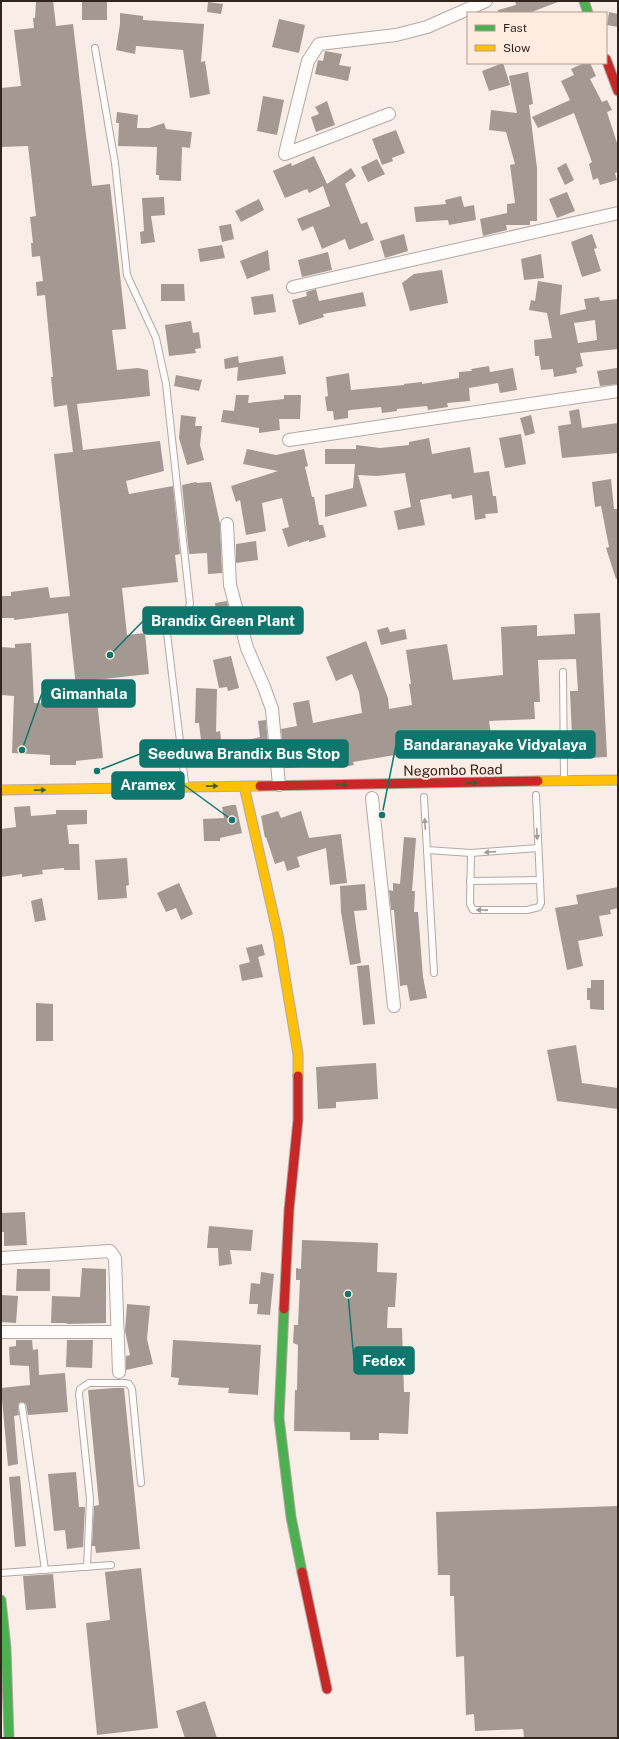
<svg xmlns="http://www.w3.org/2000/svg" width="619" height="1739" viewBox="0 0 619 1739" font-family="'Public Sans',sans-serif">
	<style>
		.building { fill: #a49893; fill-rule: evenodd }
		.lines { fill: none; stroke-linecap: round; stroke-linejoin: round }
		.lane-casing { stroke: #b3a8a3; stroke-width: 8 }
		.street-casing { stroke: #b3a8a3; stroke-width: 14 }
		.fast-casing { stroke: #b3a8a3; stroke-width: 11 }
		.slow-casing { stroke: #b3a8a3; stroke-width: 11 }
		.jam-casing { stroke: #b3a8a3; stroke-width: 11 }
		.lane { stroke: #fefcfb; stroke-width: 6 }
		.street { stroke: #fefcfb; stroke-width: 12 }
		.fast { stroke: #4caf50; stroke-width: 9 }
		.slow { stroke: #ffc107; stroke-width: 9 }
		.jam { stroke: #c62828; stroke-width: 9 }
		.oneway { fill: #3c5c32 }
		.oneway2 { fill: #a29b98 }
		.labels { text-anchor: middle; stroke-width: 4; stroke-linejoin: round; paint-order: stroke }
		.street-label { font-size: 14px; fill: #31251e; stroke: #ffebe0 }
		.leader { fill: none; stroke: #0f766e; stroke-width: 1.5 }
		.callout-dot { fill: #0f766e; stroke: #ffebe0; stroke-width: 1.5 }
		.callout { fill: #0f766e; stroke: #0f766e; stroke-width: 1.5 }
		.callout-label { font-size: 15px; text-anchor: middle; font-weight: bold; fill: #fff }
	</style>
	<rect width="100%" height="100%" fill="#f8ede7"/>
	<g class="building">
		<path d="M36 1H53L56 26 73 24 92 186 110 184 126 329 112 330 117 370 138 368 148 370 150 396 77 404 83 450 160 441 164 471 126 481 129 494 173 486 180 554 175 555 178 582 122 588 127 635 145 633 149 674 95 680 103 758 76 761V765H50V755L12 753 14 696 1 695V647L15 648V644L31 643 34 703 78 705 68 613 14 620V618H1V596H11V592L48 587 50 598 70 596 54 454 73 452 67 405 54 407 51 377H53L45 295 37 296 36 282 43 281 40 256 32 257 31 243H33L30 217 36 216 28 146 1 147V88L21 86 14 30 34 28 33 18H35Z"/>
		<path d="M107 1V20H82V2Z"/>
		<path d="M515 1H558V2L529 13H498V10L516 5Z"/>
		<path d="M208 2 223 4 221 14 207 12Z"/>
		<path d="M609 12 618 14V27L607 25Z"/>
		<path d="M120 13 143 16V20L204 24 201 62 205 61 210 94 190 98 183 50 136 46 135 54 116 50 120 24Z"/>
		<path d="M279 19 305 25 299 53 272 47Z"/>
		<path d="M325 51 342 54 339 65 351 67 348 81 315 74 318 60 323 61Z"/>
		<path d="M503 63 510 85 489 91 482 71Z"/>
		<path d="M584 63H590L596 76 590 79 602 102 607 100 612 110 607 112 618 146V172L615 173 617 180 600 185 598 178 593 180 589 164 592 162 574 113 538 128 532 117 570 100 561 81 574 75 571 69Z"/>
		<path d="M528 72 533 104 529 105 537 168V221H530V225H506L507 230 483 236 480 219 507 213V204L515 203 510 165 515 164 506 132 489 130 491 110 517 113 509 76Z"/>
		<path d="M263 96 284 100 277 135 257 131Z"/>
		<path d="M327 101 335 125 316 132 311 117 319 114 315 107Z"/>
		<path d="M117 112 138 115 137 128H149L164 123 166 129 192 132 190 148 182 147 181 181 159 180V175H156L157 147 118 146 119 123H116Z"/>
		<path d="M396 130 405 153 392 158 393 161 382 165 372 139Z"/>
		<path d="M314 156 327 184 351 168 356 176 345 184 361 224 367 222 374 240 349 250 345 239 322 249 313 226 302 231 297 219 330 206 323 186 309 193 307 189 285 198 273 171 291 163 292 166Z"/>
		<path d="M377 159 385 174 368 182 361 167Z"/>
		<path d="M566 163 574 180 565 185 557 168Z"/>
		<path d="M567 192 575 211 557 218 549 199Z"/>
		<path d="M461 196 464 207 474 205 476 220 449 225 448 220 416 222 414 207 446 204 445 200Z"/>
		<path d="M164 197 165 215 151 216 155 242 141 244 140 232 144 231 142 198Z"/>
		<path d="M259 199 264 210 241 222 235 211Z"/>
		<path d="M231 224 234 239 222 242 219 226Z"/>
		<path d="M404 234 408 251 385 258 380 241Z"/>
		<path d="M592 234 597 248 594 249 601 271 582 277 571 242Z"/>
		<path d="M222 245 225 258 200 262 198 249Z"/>
		<path d="M268 250 270 270 247 279 240 261Z"/>
		<path d="M328 252 332 270 302 277 298 260Z"/>
		<path d="M541 254 544 278 524 280 521 259Z"/>
		<path d="M442 270 448 303 410 311 402 283 414 274Z"/>
		<path d="M538 281 562 285 560 315 586 309 584 299 599 297 600 301 618 299V349L580 353 583 366 576 368 577 373 554 377 553 369 541 370 539 356H535L534 340 552 338 547 313 529 310 531 300 535 301ZM595 320 597 340 578 343 574 323Z"/>
		<path d="M161 284H184L185 301H161Z"/>
		<path d="M316 289 319 301 363 292 366 306 323 314 324 317 299 325 292 300 307 296 306 292Z"/>
		<path d="M273 294 276 312 254 315 251 297Z"/>
		<path d="M191 321 193 333 199 332 201 348 195 349 196 353 169 356 165 325Z"/>
		<path d="M238 356 239 363 283 356 286 374 237 381 238 367 225 369 224 359Z"/>
		<path d="M489 366 490 372 513 368 517 390 500 393 498 383 469 388 470 401 447 403 448 407 428 410 427 406 397 409V411L382 413 381 407 350 410 348 411V418L334 420 333 411H327L325 397 328 396 326 377 349 373 351 390 404 385V384L422 382V384L459 378V372L472 371 471 369Z"/>
		<path d="M617 368 618 384 600 386 597 371Z"/>
		<path d="M176 375 202 380 199 391 174 386Z"/>
		<path d="M236 395H249L248 403 284 399V395H301L300 419H279L280 430 259 433V428L221 422 223 410 234 411Z"/>
		<path d="M579 409 582 428 618 423V453L562 458 558 426 571 424 569 411Z"/>
		<path d="M181 415 196 417 195 426H202L200 445 204 460 187 465 179 438Z"/>
		<path d="M531 415 535 433 525 436 520 418Z"/>
		<path d="M521 434 526 464 505 468 499 438Z"/>
		<path d="M429 438 432 454 470 447 474 473 489 471 493 496H496L498 513 485 514 486 518 475 520 472 495 452 499 451 494 420 500 425 525 398 530 394 511 411 507 405 473 377 476 358 475 367 506 325 517V495L353 488 355 464H325V449H356V445L380 448 409 445V442Z"/>
		<path d="M247 449 276 455 304 449 308 466 305 467 312 497H314L319 525H323L326 537 309 542V540L288 547 282 529 289 527 282 498 262 503 266 531 246 535 240 500 236 502 231 486 278 471 243 464Z"/>
		<path d="M611 479 614 509H618V578L616 579 606 548 609 547 601 506 595 507 592 482Z"/>
		<path d="M196 482 197 483 211 482 220 524 222 573 208 574 207 553 189 554 182 485Z"/>
		<path d="M256 541 258 560 236 563V544Z"/>
		<path d="M227 601 234 629 218 630 215 603Z"/>
		<path d="M600 613 607 757 573 759 570 691H578L576 659 538 660 540 702H534L535 719 489 721 494 754 468 758 465 740 406 748 407 753 353 762 354 765 339 768 337 758 327 759 301 766V767L285 768 281 729 297 726 293 703 309 700 313 723 362 713 359 692 352 674 336 681 326 657 366 641 388 698 389 709 412 705 409 684H411L406 650 447 644 453 680 503 675 501 627 537 625V636L575 634 574 614Z"/>
		<path d="M388 627 390 632 405 629 407 639 381 645 377 630Z"/>
		<path d="M231 656 239 688 228 691 227 687 219 688 213 660Z"/>
		<path d="M196 688 217 689 216 732 220 731 222 748 202 749 199 723H195Z"/>
		<path d="M266 720 269 761 245 767 239 742 260 737 258 721Z"/>
		<path d="M232 805H236L242 833 220 838V841H204L203 819 224 818 222 807Z"/>
		<path d="M30 806 31 816 56 814V810H87V824L67 825 69 844H79L80 870H64V868L42 870 43 874 22 877V874L1 877V829L16 827 14 807Z"/>
		<path d="M278 811 281 818 301 811 309 838 341 834 347 883 330 885 326 848 297 857 300 867 287 871 284 861 275 864 266 837 265 838 261 816Z"/>
		<path d="M404 837 416 838 412 891H415L414 912H418L423 977 427 998 410 1001 407 985 400 986 394 910H391L389 890 393 891V883L400 884Z"/>
		<path d="M127 858 129 885 126 886 127 898 98 900 95 860Z"/>
		<path d="M179 883 193 914 181 920 176 908 166 912 157 893Z"/>
		<path d="M365 884 367 910 354 911 361 963 350 965 341 912 340 886Z"/>
		<path d="M618 887V908L610 910 611 914 599 916 603 936 578 941 583 966 567 970 555 908 578 904 576 895Z"/>
		<path d="M42 898 46 920 35 922 31 901Z"/>
		<path d="M262 944 265 955 258 957 263 977 242 981 239 965 250 962 246 948Z"/>
		<path d="M369 965 375 1024 363 1025 357 966Z"/>
		<path d="M591 980H604V1010L590 1009V1000H587V988H591Z"/>
		<path d="M36 1003 53 1004V1041H36Z"/>
		<path d="M576 1045 582 1083 618 1088V1109L557 1101 547 1050Z"/>
		<path d="M376 1063 378 1099 336 1102V1108L318 1109 316 1067Z"/>
		<path d="M25 1212 27 1245 4 1246V1232H1V1213Z"/>
		<path d="M209 1226 253 1230 251 1251 230 1250 232 1264 219 1266 218 1248H207Z"/>
		<path d="M302 1240 378 1243 377 1272 397 1273 395 1307H388L387 1328H402L404 1392H410L408 1434 379 1433V1440H350V1432L294 1431 295 1390H297L298 1345 293 1343 294 1325H298L300 1280H296V1268L301 1269Z"/>
		<path d="M82 1268 106 1269V1323L67 1324V1323H51L52 1296 80 1297Z"/>
		<path d="M17 1269H50V1291H16Z"/>
		<path d="M261 1272 274 1274 270 1315 257 1314 258 1304H249L251 1283 260 1284Z"/>
		<path d="M1 1295 18 1296 16 1323 1 1322Z"/>
		<path d="M127 1304 150 1306 147 1339 153 1364 126 1370V1356L130 1355 125 1331Z"/>
		<path d="M16 1340H32L33 1350 38 1349 39 1375 65 1373 68 1412 28 1415 26 1404 23 1402 19 1403 18 1406 19 1415 14 1416 18 1464 8 1466 1 1388 30 1385 29 1366 10 1365 9 1347 16 1346Z"/>
		<path d="M67 1340H93L92 1368 66 1367Z"/>
		<path d="M173 1340 261 1345 258 1395 228 1393 229 1388 178 1385 179 1378 171 1377Z"/>
		<path d="M114 1388H124L140 1549 96 1553 95 1546H92L94 1506 99 1505 88 1390Z"/>
		<path d="M76 1472 79 1507H85L83 1547 67 1549 65 1530 54 1531 48 1474Z"/>
		<path d="M20 1476 26 1546 15 1547 9 1477Z"/>
		<path d="M618 1506V1738H524L523 1729 475 1731 474 1714 466 1715 464 1656 456 1657 454 1596H450V1575H438L436 1512Z"/>
		<path d="M141 1568 158 1728 97 1735 86 1623 110 1620 105 1572Z"/>
		<path d="M53 1574 56 1608 26 1610 23 1576Z"/>
		<path d="M205 1701 217 1738H185L176 1711Z"/>
	</g>
	<g class="lines">
		<defs>
			<g id="lane">
				<path d="M95 48 115 163 127 275 156 338 166 384 190 604 186 614 169 624 167 633 185 783"/>
				<path d="M563 672 564 776"/>
				<path d="M424 797 434 973"/>
				<path d="M427 850 471 853 538 848"/>
				<path d="M471 853 470 904 473 910H527L539 907 541 903 536 795"/>
				<path d="M470 881 540 880"/>
				<path d="M22 1406 45 1570"/>
				<path d="M87 1567 90 1499 79 1394 80 1389 89 1383H125L129 1384 132 1389 141 1483"/>
				<path d="M1 1573 111 1565"/>
			</g>
			<g id="street">
				<path d="M389 114 285 154 308 61 319 44 396 35 427 27 486 1"/>
				<path d="M293 287 618 213"/>
				<path d="M289 440 618 391"/>
				<path d="M227 524 230 585 247 648 264 687 272 709 279 785"/>
				<path d="M372 798 394 1006"/>
				<path d="M1 1258 110 1251 115 1258 119 1372"/>
				<path d="M1 1332H118"/>
			</g>
			<g id="fast">
				<path d="M584 1 588 13"/>
				<path d="M284 1309 279 1418 291 1517 302 1572"/>
				<path d="M1 1600 6 1648 9 1738"/>
			</g>
			<g id="slow">
				<path d="M538 781 618 780"/>
				<path d="M244 786 278 935 298 1054V1076"/>
				<path d="M1 790 260 786"/>
			</g>
			<g id="jam">
				<path d="M606 59 618 91"/>
				<path d="M260 786 538 781"/>
				<path d="M284 1309 289 1210 298 1120V1076"/>
				<path d="M302 1572 327 1689"/>
			</g>
		</defs>
		<use href="#lane" class="lane-casing"/>
		<use href="#street" class="street-casing"/>
		<use href="#fast" class="fast-casing"/>
		<use href="#slow" class="slow-casing"/>
		<use href="#jam" class="jam-casing"/>
		<use href="#lane" class="lane"/>
		<use href="#street" class="street"/>
		<use href="#fast" class="fast"/>
		<use href="#slow" class="slow"/>
		<use href="#jam" class="jam"/>
	</g>
	<defs><path id="oneway-solid" d="M-6-.8H1V-3.2L6.5 0L1 3.2V.8H-6Z"/></defs>
	<g class="oneway">
		<use href="#oneway-solid" transform="translate(472 783) rotate(-1)"/>
		<use href="#oneway-solid" transform="translate(342 785)"/>
		<use href="#oneway-solid" transform="translate(212 786) rotate(-1)"/>
		<use href="#oneway-solid" transform="translate(40 790) rotate(-1)"/>
	</g>
	<g class="oneway2">
		<use href="#oneway-solid" transform="translate(425 824) rotate(-94)"/>
		<use href="#oneway-solid" transform="translate(537 834) rotate(87)"/>
		<use href="#oneway-solid" transform="translate(490 852) rotate(176)"/>
		<use href="#oneway-solid" transform="translate(482 910) rotate(-179)"/>
	</g>
	<g class="labels">
		<g class="street-label">
			<text transform="translate(453 770) rotate(-1)" y="5">Negombo Road</text>
		</g>
	</g>
	<path class="leader" d="M110 655L143 621M22 750L42 693M382 815L396 745M97 771L140 754M232 820L184 785M348 1294L354 1360"/>
	<g class="callout-dot">
		<circle cx="110" cy="655" r="4"/>
		<circle cx="22" cy="750" r="4"/>
		<circle cx="382" cy="815" r="4"/>
		<circle cx="97" cy="771" r="4"/>
		<circle cx="232" cy="820" r="4"/>
		<circle cx="348" cy="1294" r="4"/>
	</g>
	<g class="callout">
		<rect x="143" y="607" width="160" height="27" rx="4"/>
		<rect x="42" y="680" width="93" height="27" rx="4"/>
		<rect x="396" y="731" width="199" height="27" rx="4"/>
		<rect x="140" y="740" width="208" height="27" rx="4"/>
		<rect x="112" y="772" width="72" height="27" rx="4"/>
		<rect x="354" y="1347" width="60" height="27" rx="4"/>
	</g>
	<g class="callout-label">
		<text x="223" y="626">Brandix Green Plant</text>
		<text x="89" y="699">Gimanhala</text>
		<text x="495" y="750">Bandaranayake Vidyalaya</text>
		<text x="244" y="759">Seeduwa Brandix Bus Stop</text>
		<text x="148" y="790">Aramex</text>
		<text x="384" y="1366">Fedex</text>
	</g>
	<rect width="619" height="1739" fill="none" stroke="#31251e" stroke-width="4"/>
	<rect x="467" y="12" width="140" height="52" fill="#ffebe0" stroke="#ad9c92"/>
	<rect x="475" y="25" width="20" height="6" fill="#4caf50" stroke="#ad9c92"/>
	<text x="503" y="32" font-size="12" fill="#31251e">Fast</text>
	<rect x="475" y="45" width="20" height="6" fill="#ffc107" stroke="#ad9c92"/>
	<text x="503" y="52" font-size="12" fill="#31251e">Slow</text>
</svg>
